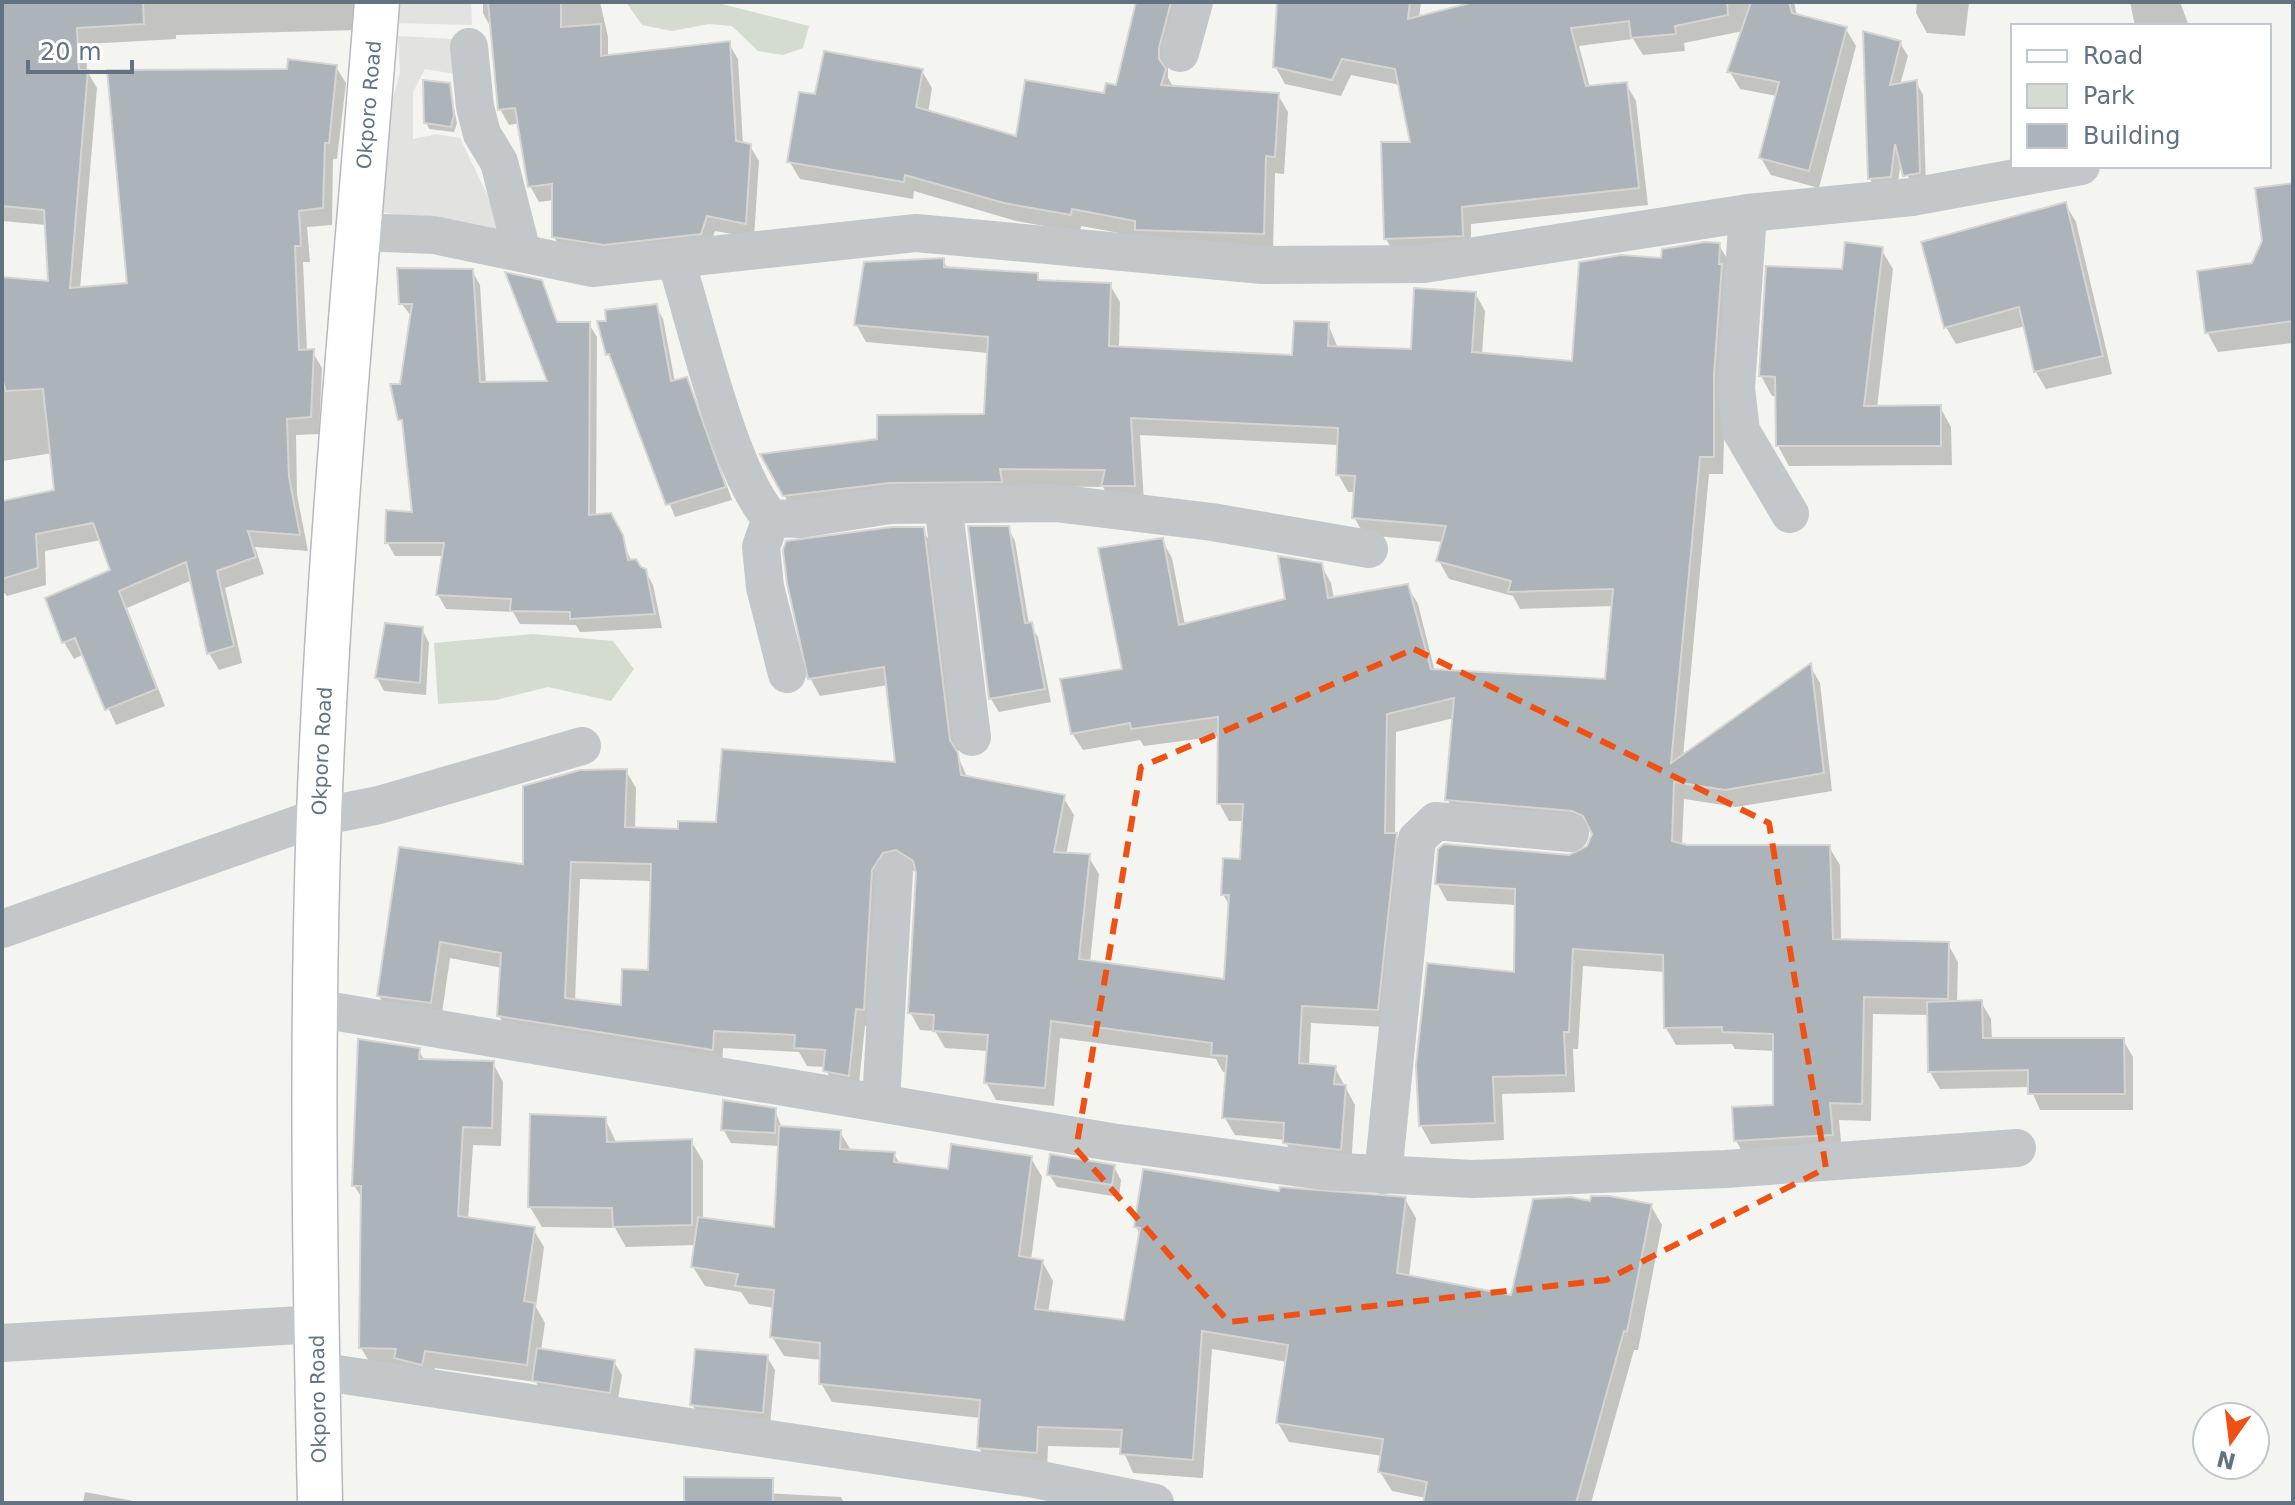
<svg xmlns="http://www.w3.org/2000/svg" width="2295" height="1505" viewBox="0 0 2295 1505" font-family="'DejaVu Sans',sans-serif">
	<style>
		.built { fill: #e2e3e1 }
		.green { fill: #d4dcd0 }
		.shadow { fill: #0003; fill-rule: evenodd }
		.building { fill: #acb4b9; stroke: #d5d5d3; stroke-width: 2; fill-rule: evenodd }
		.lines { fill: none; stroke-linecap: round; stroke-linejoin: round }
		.secondary-casing { stroke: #b5babf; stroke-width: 47 }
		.minor { stroke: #c3c7ca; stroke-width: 38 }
		.secondary { stroke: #fff; stroke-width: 44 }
		.marked { fill: none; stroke: #ef5115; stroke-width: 6; stroke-dasharray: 16 10; stroke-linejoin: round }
		.labels { text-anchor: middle; stroke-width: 8; stroke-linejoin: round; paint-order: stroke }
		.street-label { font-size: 20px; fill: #617383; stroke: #fff }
	</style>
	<rect width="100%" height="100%" fill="#f4f4f0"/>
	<g class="built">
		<path d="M395 2H471L472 25 391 23Z"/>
		<path d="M398 36 452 39 455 74 425 69 413 92V139L437 134 460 138 506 234 381 212 391 105 400 73Z"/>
	</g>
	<g class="green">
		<path d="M626 2H714L809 26 803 48 783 55 758 51 732 26 709 24 672 31 642 25Z"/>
		<path d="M533 634 613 641 634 669 611 701 548 687 496 700 438 704 434 643Z"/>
	</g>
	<g class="shadow">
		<path d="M2 2H355L359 30 176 35V39L86 44 87 71 97 88 80 289 129 285 288 71 336 67 346 83 337 159H333L332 225 307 227 310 262H303L307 351H312L322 368 319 434 296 435 297 495 308 551 255 547 264 574 225 588 242 663 219 670 209 653 192 580 127 608 165 706 116 725 84 654 74 659 64 642 48 599 113 571 101 540 45 551 46 585 7 596 2 590V503L57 491 53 453 2 461V297L50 284 47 225 2 221Z"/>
		<path d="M483 2H600L608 37V57L729 44 738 59 743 144 750 146 759 161 754 238 715 231 709 249 563 252 554 237V200L539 202 530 186 520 123 509 125 500 109 492 30 483 13Z"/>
		<path d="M1138 2H1178L1168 66V78L1174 88 1278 95 1288 112 1284 174 1275 173 1273 251 1141 237 1081 226 1080 232 1016 221 914 191 913 199 800 179 789 161 817 97 922 71 932 88 928 113 1018 139 1118 87Z"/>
		<path d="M1279 2H1421L1419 18 1483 2H1794L1797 16 1846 29 1856 46 1819 188 1771 175 1761 158 1777 96 1740 89 1730 72 1743 31 1684 43 1685 51 1643 55 1633 39 1579 46 1590 88 1626 84 1636 101 1648 205 1471 224V253L1396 256 1386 239 1412 144 1400 85 1351 75 1341 96 1285 84 1275 66Z"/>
		<path d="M1917 2H1969L1965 36 1927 33 1916 13Z"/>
		<path d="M2130 2H2180L2189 26H2135Z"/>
		<path d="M1865 34 1900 43 1908 56 1900 85 1916 82 1923 95 1926 186 1913 188 1901 160 1897 190 1878 192 1870 179Z"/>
		<path d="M449 85 457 123 454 132 429 129 426 122Z"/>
		<path d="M2293 185V343L2218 352 2207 332 2253 265Z"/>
		<path d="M2066 205 2076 222 2112 374 2046 389 2036 372 2025 326 1956 344 1946 327Z"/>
		<path d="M1719 245 1729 262 1723 474H1709L1683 757 1810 666 1820 683 1832 791 1736 807 1684 799 1682 845 1829 847 1840 865 1841 941 1948 944 1958 962 1957 1003 1981 1002 1991 1019 1992 1040H2123L2133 1057V1110H2040L2030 1087 1940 1089 1930 1072 1929 1015 1873 1014 1871 1121 1839 1120 1842 1153 1746 1158 1736 1141 1775 1106V1051L1735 1049 1732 1044 1676 1045 1666 1028 1665 972 1583 966 1578 1049H1573L1575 1092 1502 1094 1504 1140 1431 1144 1421 1126 1516 974 1517 905 1447 901 1437 883 1569 857 1589 848 1593 832 1457 817 1447 799 1454 718 1396 732 1395 834 1406 853 1387 1027 1311 1023 1309 1065 1335 1068 1355 1105 1351 1167 1295 1161 1285 1140 1235 1135 1225 1118 1228 1073 1223 1072 1216 1059 1060 1038 1054 1106 996 1100 986 1082 988 1051 945 1048 935 1031 920 1030 910 1012 918 874 908 867 873 1027 865 1026 858 1093 835 1089 825 1067 807 1066 799 1052 723 1048 722 1067 510 1034 499 1016 502 968 450 958 441 1020 389 1014 379 996 626 771 636 788 635 829 680 831 718 824 897 764 888 685 820 696 810 678 922 529 933 546 959 759 968 779 1063 797 1074 815 1066 855 1088 856 1099 874 1090 963 1226 982 1230 907 1223 894 1242 861 1244 821H1229L1219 803 1220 736 1144 746 1140 740 1083 750 1072 733 1124 671 1162 540 1172 558 1185 625 1287 601 1321 565 1331 583 1334 599 1407 586 1418 604 1435 672 1606 681 1614 606 1520 609 1513 596 1449 579 1439 561 1444 542 1364 535 1354 517 1356 492H1348L1338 474 1339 445 1140 435 1144 503 1113 504 1103 487 1009 486 795 513 784 495 879 440 985 416 989 353 866 342 856 324 865 263 943 260 948 269 1037 275 1041 282 1110 285 1120 302 1119 348 1294 357 1328 324 1338 348 1412 352 1475 293 1485 311 1482 355 1574 363 1663 261ZM580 879 652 881 649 972 623 1007 575 1002Z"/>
		<path d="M1881 249 1893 269 1877 408 1940 407 1951 427 1952 465 1789 466 1778 446 1777 396H1772L1761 376Z"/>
		<path d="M472 271 480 285 486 384 550 383 540 282 559 324H589L597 337 596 516 610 515 632 562 645 570 653 585 662 628 580 632 576 625 520 624 513 612 446 609 438 595 444 556H395L387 542 415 514 405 429 400 419 412 317 401 303Z"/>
		<path d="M656 307 663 319 675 382 686 379 693 392 732 500 675 517 608 354V323Z"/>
		<path d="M970 528H1008L1015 541 1029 624 1038 637 1051 702 999 712 991 699Z"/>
		<path d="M422 629 429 643 426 695 384 691 377 678Z"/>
		<path d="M418 1050 425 1061 493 1063 503 1082 501 1146 473 1145 468 1220 533 1229 544 1247 536 1307 545 1323 541 1351 614 1362 622 1375 617 1405 542 1394 536 1382 435 1368 432 1382 372 1366 361 1348 363 1200 354 1185Z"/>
		<path d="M775 1110 782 1128 840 1132 852 1152 894 1154 900 1164 950 1171 1031 1158 1042 1177 1031 1260 1042 1261 1053 1281 1048 1313 1125 1323 1141 1236 1136 1227 1281 1193 1405 1199 1416 1218 1409 1277 1513 1297 1592 1203 1651 1206 1662 1225 1638 1350H1634L1591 1503H1425L1426 1498 1392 1491 1380 1472 1383 1456 1289 1442 1278 1423 1288 1362 1212 1349 1203 1478 1133 1473 1122 1448 1048 1446 1047 1472 991 1467 979 1448 981 1418 832 1402 821 1383 822 1360 784 1356 772 1337 775 1308 749 1304 741 1292 705 1286 693 1267 696 1245 626 1247 615 1228 542 1227 530 1207 605 1119 617 1144 691 1141 703 1161V1219L776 1229 780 1146 731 1143 723 1129Z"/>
		<path d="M1114 1167 1121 1180 1119 1197 1057 1187 1049 1174Z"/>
		<path d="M767 1357 775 1370 770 1426 700 1418 692 1404Z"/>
		<path d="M85 1492 144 1503H83Z"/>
		<path d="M761 1493 841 1497 844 1503H686Z"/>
	</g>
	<g class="building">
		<path d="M2 2H143L144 24 77 28 79 70H88L70 288 127 283 107 70 287 69 288 59 337 65 329 143H325L323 208 299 211 301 246H295L299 350 314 349 311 417 287 419 289 477 300 535 248 531 256 557 217 571 234 646 207 654 186 562 119 591 157 689 105 710 75 638 62 643 45 598 110 570 93 523 36 534 38 568 2 579V501L54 490 43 389 6 391 2 379V277L48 281 44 210 2 206Z"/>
		<path d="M488 2H561V27L601 24V56L730 41 736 141 751 144 746 224 707 216 701 234 604 245 552 237V184L528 187 515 108 498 110Z"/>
		<path d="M1136 2H1171L1159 48V59L1166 69 1161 85 1279 93 1275 157 1266 156 1264 234 1135 230V221L1072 209 1071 215 1004 203 905 175 904 182 787 162 799 92 815 94 824 51 923 69 916 107 1016 136 1025 80 1104 93 1106 83 1116 85Z"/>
		<path d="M1277 2H1410L1408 19 1474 2H1727L1728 15 1675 26 1676 34 1631 38 1629 21 1571 28 1586 86 1627 82 1639 188 1462 207 1463 236 1384 239 1381 142H1410L1395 69 1342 59 1332 80 1273 67Z"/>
		<path d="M1751 2H1789L1792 13 1847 27 1809 171 1759 158 1779 82 1727 72Z"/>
		<path d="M1863 31 1901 41 1890 85 1917 80 1920 173 1903 176 1895 144 1891 177 1868 179Z"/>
		<path d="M423 80 450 83 454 115 451 127 424 123Z"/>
		<path d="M2293 183V321L2205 333 2197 271 2252 263 2262 241 2255 188Z"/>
		<path d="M2066 202 2103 356 2034 372 2019 307 1944 328 1921 242Z"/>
		<path d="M1705 242 1720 243 1719 264H1722L1714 374V457H1700L1671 763 1811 663 1824 773 1725 790 1674 782 1672 841 1687 845H1830L1833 939 1949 942 1948 999 1864 997 1862 1104 1830 1103 1833 1135 1734 1141 1732 1107 1773 1105V1034L1722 1032V1027L1664 1028 1663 955 1573 949 1569 1032H1564L1566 1075 1493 1077 1495 1123 1419 1126 1416 1065 1427 963 1514 972 1515 889 1435 884 1438 849 1444 844 1569 855 1587 846 1592 834 1583 816 1572 811 1445 800 1454 698 1387 714 1385 833H1397L1378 1010 1302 1006 1299 1063 1336 1066 1334 1084 1346 1085 1341 1150 1283 1143 1284 1123 1222 1118 1227 1056 1211 1055 1212 1043 1051 1021 1045 1088 984 1083 988 1035 933 1031 934 1015 908 1013 916 873 913 861 896 850 883 853 872 870 864 1010 856 1009 849 1076 823 1071 825 1050 794 1048 795 1035 714 1031 713 1050 497 1016 501 953 440 942 431 1003 377 996 399 847 523 864V786L580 770 627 769 625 827 678 829V821L716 822 722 749 895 762 884 667 808 679 787 583 783 550 786 541 892 527H924L950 740 958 753 961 775 1065 795 1054 852 1090 854 1079 959 1224 979 1229 895H1221L1223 858 1240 859 1243 804H1217L1218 717 1131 729 1130 723 1071 734 1060 679 1122 669 1098 548 1163 538 1179 625 1285 599 1278 556 1322 563 1328 598 1408 584 1431 669 1605 679 1613 589 1508 592 1511 581 1436 561 1446 526 1352 518 1355 476 1336 475 1338 428 1131 418 1135 486H1101L1105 470 1000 469 1002 482 890 483 783 496 760 454 877 439V415L984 414 988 337 854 325 864 262 944 258V267L1038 273V280L1111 283 1109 346 1271 354 1292 355 1294 321 1329 322 1328 346 1411 349 1414 288 1476 292 1472 352 1572 361 1579 262 1621 255 1661 258 1662 249ZM571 862 651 864 648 970 622 969 621 1005 565 998Z"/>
		<path d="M1845 242 1883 247 1864 406 1941 405V446H1776L1775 377 1759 376 1766 266 1842 269Z"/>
		<path d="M397 268 473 269 480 382 547 381 505 272 542 280 557 322H590L589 515 611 513 623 535 628 560 636 559 641 567 646 569 655 614 570 619V612L510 611 511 599 436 595 444 543H385L386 510 412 512 402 420H398L390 384H400L412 304H399Z"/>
		<path d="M657 304 671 381 687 377 726 487 666 505 609 354 606 355 597 321H606L605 310Z"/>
		<path d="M968 526H1009L1025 623 1032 622 1045 689 989 699Z"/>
		<path d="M385 623 423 627 420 683 375 678Z"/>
		<path d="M1982 1000 1983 1038H2124L2125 1094H2028V1070L1928 1072 1927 1002Z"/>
		<path d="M358 1039 420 1048 419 1059 494 1061 492 1128 463 1127 458 1216 535 1227 524 1301 535 1303 527 1365 425 1351 422 1365 394 1358 396 1349 359 1348 361 1186H352Z"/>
		<path d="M723 1100 776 1108 775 1133 721 1130Z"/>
		<path d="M530 1114 606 1117 607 1142 692 1139V1225L613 1227 612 1208 528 1207Z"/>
		<path d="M779 1126 841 1130 840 1149 895 1152 894 1162 948 1169 951 1144 1032 1156 1019 1256 1043 1260 1035 1309 1124 1320 1140 1228 1134 1227 1143 1169 1279 1191 1280 1187 1406 1197 1397 1273 1511 1295 1533 1199 1571 1197 1590 1201 1591 1196H1609L1652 1204 1627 1332 1624 1331 1576 1503H1423L1427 1482 1378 1472 1383 1439 1276 1423 1288 1345 1202 1331 1193 1460 1120 1454 1122 1430 1038 1427 1037 1453 977 1448 980 1400 819 1384 820 1343 770 1337 774 1290 735 1286 738 1274 691 1267 698 1217 774 1227Z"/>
		<path d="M1050 1154 1115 1165 1112 1185 1047 1175Z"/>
		<path d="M537 1348 615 1360 610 1393 532 1381Z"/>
		<path d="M695 1349 768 1355 763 1413 690 1405Z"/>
		<path d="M684 1477 773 1478V1503H684Z"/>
	</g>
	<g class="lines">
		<defs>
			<g id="secondary">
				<path id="s1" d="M320 1503C315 1274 311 1045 319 816 329 544 356 273 377 2"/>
			</g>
		</defs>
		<use href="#secondary" class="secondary-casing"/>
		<g class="minor">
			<path d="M469 47 475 107 482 134 499 162 522 252"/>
			<path d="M1180 53 1194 2"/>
			<path d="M1748 213 1736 388 1741 431 1790 514"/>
			<path d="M359 232 434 235 592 268 916 233 1262 265 1424 264 1748 213 1912 197 2081 166"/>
			<path d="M676 261C696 323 730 475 771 518L800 519 890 505 1055 503 1212 522 1369 549"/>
			<path d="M943 504 972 737"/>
			<path d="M771 518 761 547 765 587 787 674"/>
			<path d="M2 929 319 817 379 805 582 746"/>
			<path d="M314 1008 1111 1142 1323 1171 1473 1179 1726 1169 2017 1148"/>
			<path d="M881 1102 894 872"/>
			<path d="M1383 1175 1417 839 1436 821 1570 833"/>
			<path d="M2 1343 316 1324"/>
			<path d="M317 1371 1035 1479 1155 1503"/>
		</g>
		<use href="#secondary" class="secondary"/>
	</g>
	<path class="marked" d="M1414 649 1769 823 1826 1168 1606 1280 1229 1322 1076 1149 1141 767Z"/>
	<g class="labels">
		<g class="street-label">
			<text dy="7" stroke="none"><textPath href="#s1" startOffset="1400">Okporo Road</textPath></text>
			<text dy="7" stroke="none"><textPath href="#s1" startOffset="752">Okporo Road</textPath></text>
			<text transform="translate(318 1399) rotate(-91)" y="7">Okporo Road</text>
		</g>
	</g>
	<rect width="2295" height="1505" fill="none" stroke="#617383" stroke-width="8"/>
	<rect x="2011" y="24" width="260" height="144" fill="#ffffff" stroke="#c0c7cd" stroke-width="2"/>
	<rect x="2027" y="50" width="40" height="12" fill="#ffffff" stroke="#c0c7cd" stroke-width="2"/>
	<text x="2083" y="64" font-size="24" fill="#617383">Road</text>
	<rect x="2027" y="84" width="40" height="24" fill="#d4dcd0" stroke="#c0c7cd" stroke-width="2"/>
	<text x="2083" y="104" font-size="24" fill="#617383">Park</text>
	<rect x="2027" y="124" width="40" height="24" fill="#acb4b9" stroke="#c0c7cd" stroke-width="2"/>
	<text x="2083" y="144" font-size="24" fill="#617383">Building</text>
	<g transform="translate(2231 1441) rotate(194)"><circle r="38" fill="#ffffff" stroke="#c0c7cd" stroke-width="2"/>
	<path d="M0-6L14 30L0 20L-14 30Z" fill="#ef5115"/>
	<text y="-12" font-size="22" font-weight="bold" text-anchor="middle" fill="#617383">N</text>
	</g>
	<path d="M28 60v12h104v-12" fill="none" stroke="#617383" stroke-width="4"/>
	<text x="40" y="60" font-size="24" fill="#617383" stroke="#ffffff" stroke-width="6" paint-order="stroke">20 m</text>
</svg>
